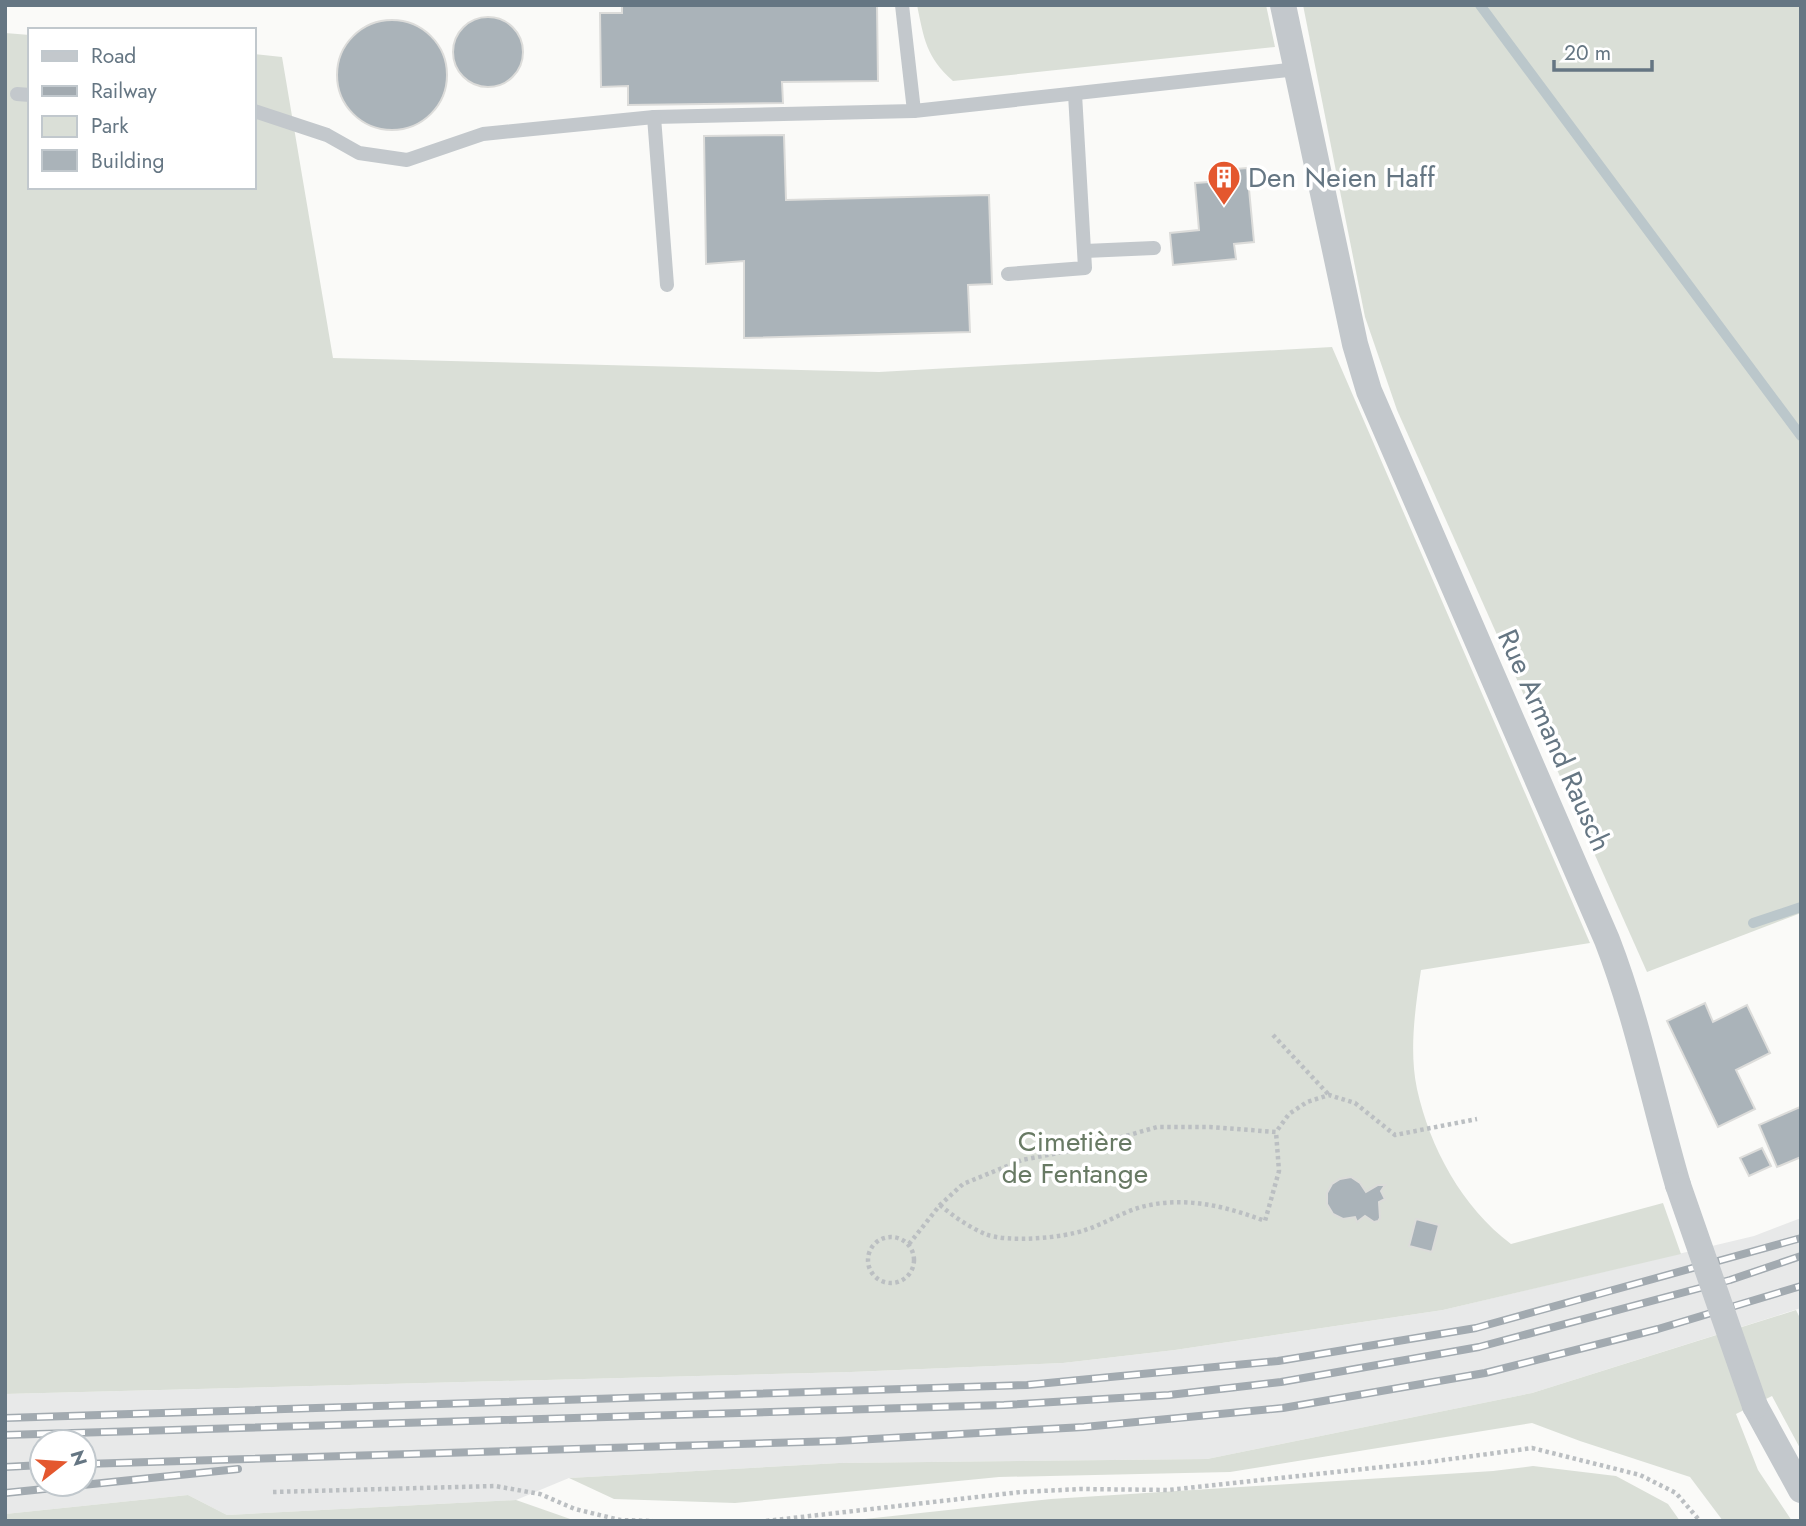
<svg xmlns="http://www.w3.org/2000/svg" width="1806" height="1526" viewBox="0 0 1806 1526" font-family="Jost,sans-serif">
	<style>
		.built { fill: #e8e9e9; fill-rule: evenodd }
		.green { fill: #dadfd7 }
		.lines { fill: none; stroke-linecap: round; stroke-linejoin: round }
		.stream { stroke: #bbc7cb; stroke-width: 10 }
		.building { fill: #aab3b9; stroke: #dcdcda; stroke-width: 2 }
		.path { stroke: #bbbfc2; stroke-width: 4.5; stroke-dasharray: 3.5 3.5; stroke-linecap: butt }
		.lane { stroke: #c3c8cc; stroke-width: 14 }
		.street { stroke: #c3c8cc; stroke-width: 26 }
		.rail-casing { stroke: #a2aab0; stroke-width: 8 }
		.rail { stroke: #fff; stroke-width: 5; stroke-dasharray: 16; stroke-linecap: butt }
		.street-bridge { stroke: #c3c8cc; stroke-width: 26 }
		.labels { text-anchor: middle; stroke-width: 7; stroke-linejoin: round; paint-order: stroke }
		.poi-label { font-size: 28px; fill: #657683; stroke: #fff; text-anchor: start }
		.street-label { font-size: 28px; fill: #657683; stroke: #fff }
		.park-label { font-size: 28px; fill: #687a64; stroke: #fff }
	</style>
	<rect width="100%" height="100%" fill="#fafaf8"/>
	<path class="built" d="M1801 1218V1308L1532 1393 1207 1459 839 1463 569 1478 516 1500 227 1515 188 1495 5 1514V1394L851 1372 1063 1363 1175 1350 1443 1310 1754 1236ZM42 1442H84V1484H42Z"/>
	<g class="green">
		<path d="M917 5H1266L1275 47 953 81C926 57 924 39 917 5Z"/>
		<path d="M1303 5H1801V913L1647 972 1397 410 1365 317Z"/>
		<path d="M5 33 30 35V187H254V54L282 57 333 358 879 372 1332 347 1590 943 1421 970C1415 1009 1409 1051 1417 1089 1430 1148 1462 1207 1511 1244L1663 1203 1681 1254 1443 1310 1175 1350 1063 1363 851 1372 5 1394Z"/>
		<path d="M1796 1310 1801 1320V1450L1772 1396 1736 1414 1758 1470 1792 1521H1723L1690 1477 1580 1441 1532 1423 1230 1472 999 1477 735 1503 614 1499 569 1478 839 1463 1207 1459 1532 1393Z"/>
		<path d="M1533 1466 1616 1476 1668 1504 1680 1521H846L1051 1499 1493 1471Z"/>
		<path d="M188 1495 227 1515 516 1500 576 1521H5V1514Z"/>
	</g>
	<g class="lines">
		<g class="stream">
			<path d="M1480 5 1801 436"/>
			<path d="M1753 923 1801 907"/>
		</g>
	</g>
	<g class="building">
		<path d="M622 5H877L878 81 782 82 783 103 628 105V86L601 87 600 13H622Z"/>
		<circle cx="488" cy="52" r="35"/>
		<circle cx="392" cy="75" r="55"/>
		<path d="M784 135 786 200 989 195 992 284 968 285 970 332 744 338V261L706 264 704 136Z"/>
		<path d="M1247 168 1254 242 1234 244 1236 259 1173 265 1170 233 1199 230 1195 183 1224 181 1223 170Z"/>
		<path d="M1705 1003 1713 1022 1747 1005 1770 1053 1736 1070 1755 1109 1718 1127 1667 1021Z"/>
		<path d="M1800 1107 1801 1157 1777 1167 1759 1125Z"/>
		<path d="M1762 1148 1771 1166 1749 1176 1740 1158Z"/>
		<path d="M1351 1177 1360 1183 1366 1192 1378 1185H1385L1381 1191 1385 1199 1379 1202 1380 1218 1378 1221 1374 1222 1365 1216 1357 1222 1355 1217 1343 1219 1333 1214 1327 1204V1193L1332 1184 1340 1179Z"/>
		<path d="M1416 1219 1439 1225 1432 1252 1409 1246Z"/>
	</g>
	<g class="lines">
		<g class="path">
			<path d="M1273 1035 1329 1095"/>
			<path d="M940 1205C953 1216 969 1227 985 1234 1007 1243 1063 1238 1085 1230 1107 1223 1127 1209 1150 1205 1189 1197 1228 1207 1265 1221L1279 1171 1276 1132"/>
			<circle cx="891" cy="1260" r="23"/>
			<path d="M909 1244 940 1205 963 1184 1022 1160 1084 1148 1157 1127H1210L1276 1132 1289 1114 1307 1102 1329 1095 1355 1103 1395 1135 1477 1119"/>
			<path d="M273 1492 495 1486 540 1494 575 1509 620 1520 653 1521"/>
			<path d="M766 1521 1021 1492 1081 1489 1168 1490 1429 1462 1532 1448 1640 1475 1676 1493 1700 1521"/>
		</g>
		<g class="lane">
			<path d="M902 5 914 111"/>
			<path d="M17 94 30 95"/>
			<path d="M254 111 327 135 359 153 407 160 483 134 654 117 914 111 1297 69"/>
			<path d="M654 117 667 285"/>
			<path d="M1085 251 1154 248"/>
			<path d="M1008 274 1085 268 1075 94"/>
		</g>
		<g class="street">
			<path d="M1283 5 1355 344 1369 391 1607 940C1638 1020 1654 1103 1678 1185"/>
			<path d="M1755 1406 1801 1490"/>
		</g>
		<defs>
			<g id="rail">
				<path d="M5 1418 1027 1385 1278 1361 1476 1328 1801 1238"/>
				<path d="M5 1435 1004 1405 1169 1395 1281 1382 1479 1347 1730 1280 1801 1256"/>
				<path d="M84 1464 837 1441 1084 1427 1283 1408 1485 1373 1658 1329 1801 1286"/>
				<path d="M5 1467 42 1465"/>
				<path d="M5 1493 238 1469"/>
			</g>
		</defs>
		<use href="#rail" class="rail-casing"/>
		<use href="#rail" class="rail"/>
		<path class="street-bridge" d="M1678 1185 1755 1406"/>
	</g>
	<defs>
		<symbol id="building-pin" viewBox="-11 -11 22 30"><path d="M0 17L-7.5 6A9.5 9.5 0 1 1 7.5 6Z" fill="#e4572e" stroke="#fff"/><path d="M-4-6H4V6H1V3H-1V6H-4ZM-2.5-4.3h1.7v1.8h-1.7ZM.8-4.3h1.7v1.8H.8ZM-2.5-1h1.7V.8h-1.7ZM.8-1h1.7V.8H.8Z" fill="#fff"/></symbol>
	</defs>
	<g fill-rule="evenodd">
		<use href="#building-pin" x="1205" y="158" width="38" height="52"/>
	</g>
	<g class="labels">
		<g class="poi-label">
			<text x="1248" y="187">Den Neien Haff</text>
		</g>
		<g class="street-label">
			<text transform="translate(1555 740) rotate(66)" y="10">Rue Armand Rausch</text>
		</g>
		<g class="park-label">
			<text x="1075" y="1151">Cimetière<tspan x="1075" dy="32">de Fentange</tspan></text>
		</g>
	</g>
	<rect width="1806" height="1526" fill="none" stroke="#657683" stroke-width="14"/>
	<rect x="28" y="28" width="228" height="161" fill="#ffffff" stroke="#c1c8cd" stroke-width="2"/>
	<rect x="42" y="51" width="35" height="10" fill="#c3c8cc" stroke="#c1c8cd" stroke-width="2"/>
	<text x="91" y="63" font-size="21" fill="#657683">Road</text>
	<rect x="42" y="86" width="35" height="10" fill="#a2aab0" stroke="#c1c8cd" stroke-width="2"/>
	<text x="91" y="98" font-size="21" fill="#657683">Railway</text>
	<rect x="42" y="116" width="35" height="21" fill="#dadfd7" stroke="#c1c8cd" stroke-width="2"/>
	<text x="91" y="133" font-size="21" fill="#657683">Park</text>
	<rect x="42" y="150" width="35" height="21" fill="#aab3b9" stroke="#c1c8cd" stroke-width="2"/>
	<text x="91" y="168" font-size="21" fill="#657683">Building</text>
	<g transform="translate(63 1463) rotate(73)"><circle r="33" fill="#ffffff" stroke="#c1c8cd" stroke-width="2"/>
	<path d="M0-5L12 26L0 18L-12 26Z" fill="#e4572e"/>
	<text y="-10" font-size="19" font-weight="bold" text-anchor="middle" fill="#657683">N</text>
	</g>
	<path d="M1554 60v10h98v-10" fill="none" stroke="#657683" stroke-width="3.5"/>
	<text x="1564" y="60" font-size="21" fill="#657683" stroke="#ffffff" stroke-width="5" paint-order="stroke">20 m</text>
</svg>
